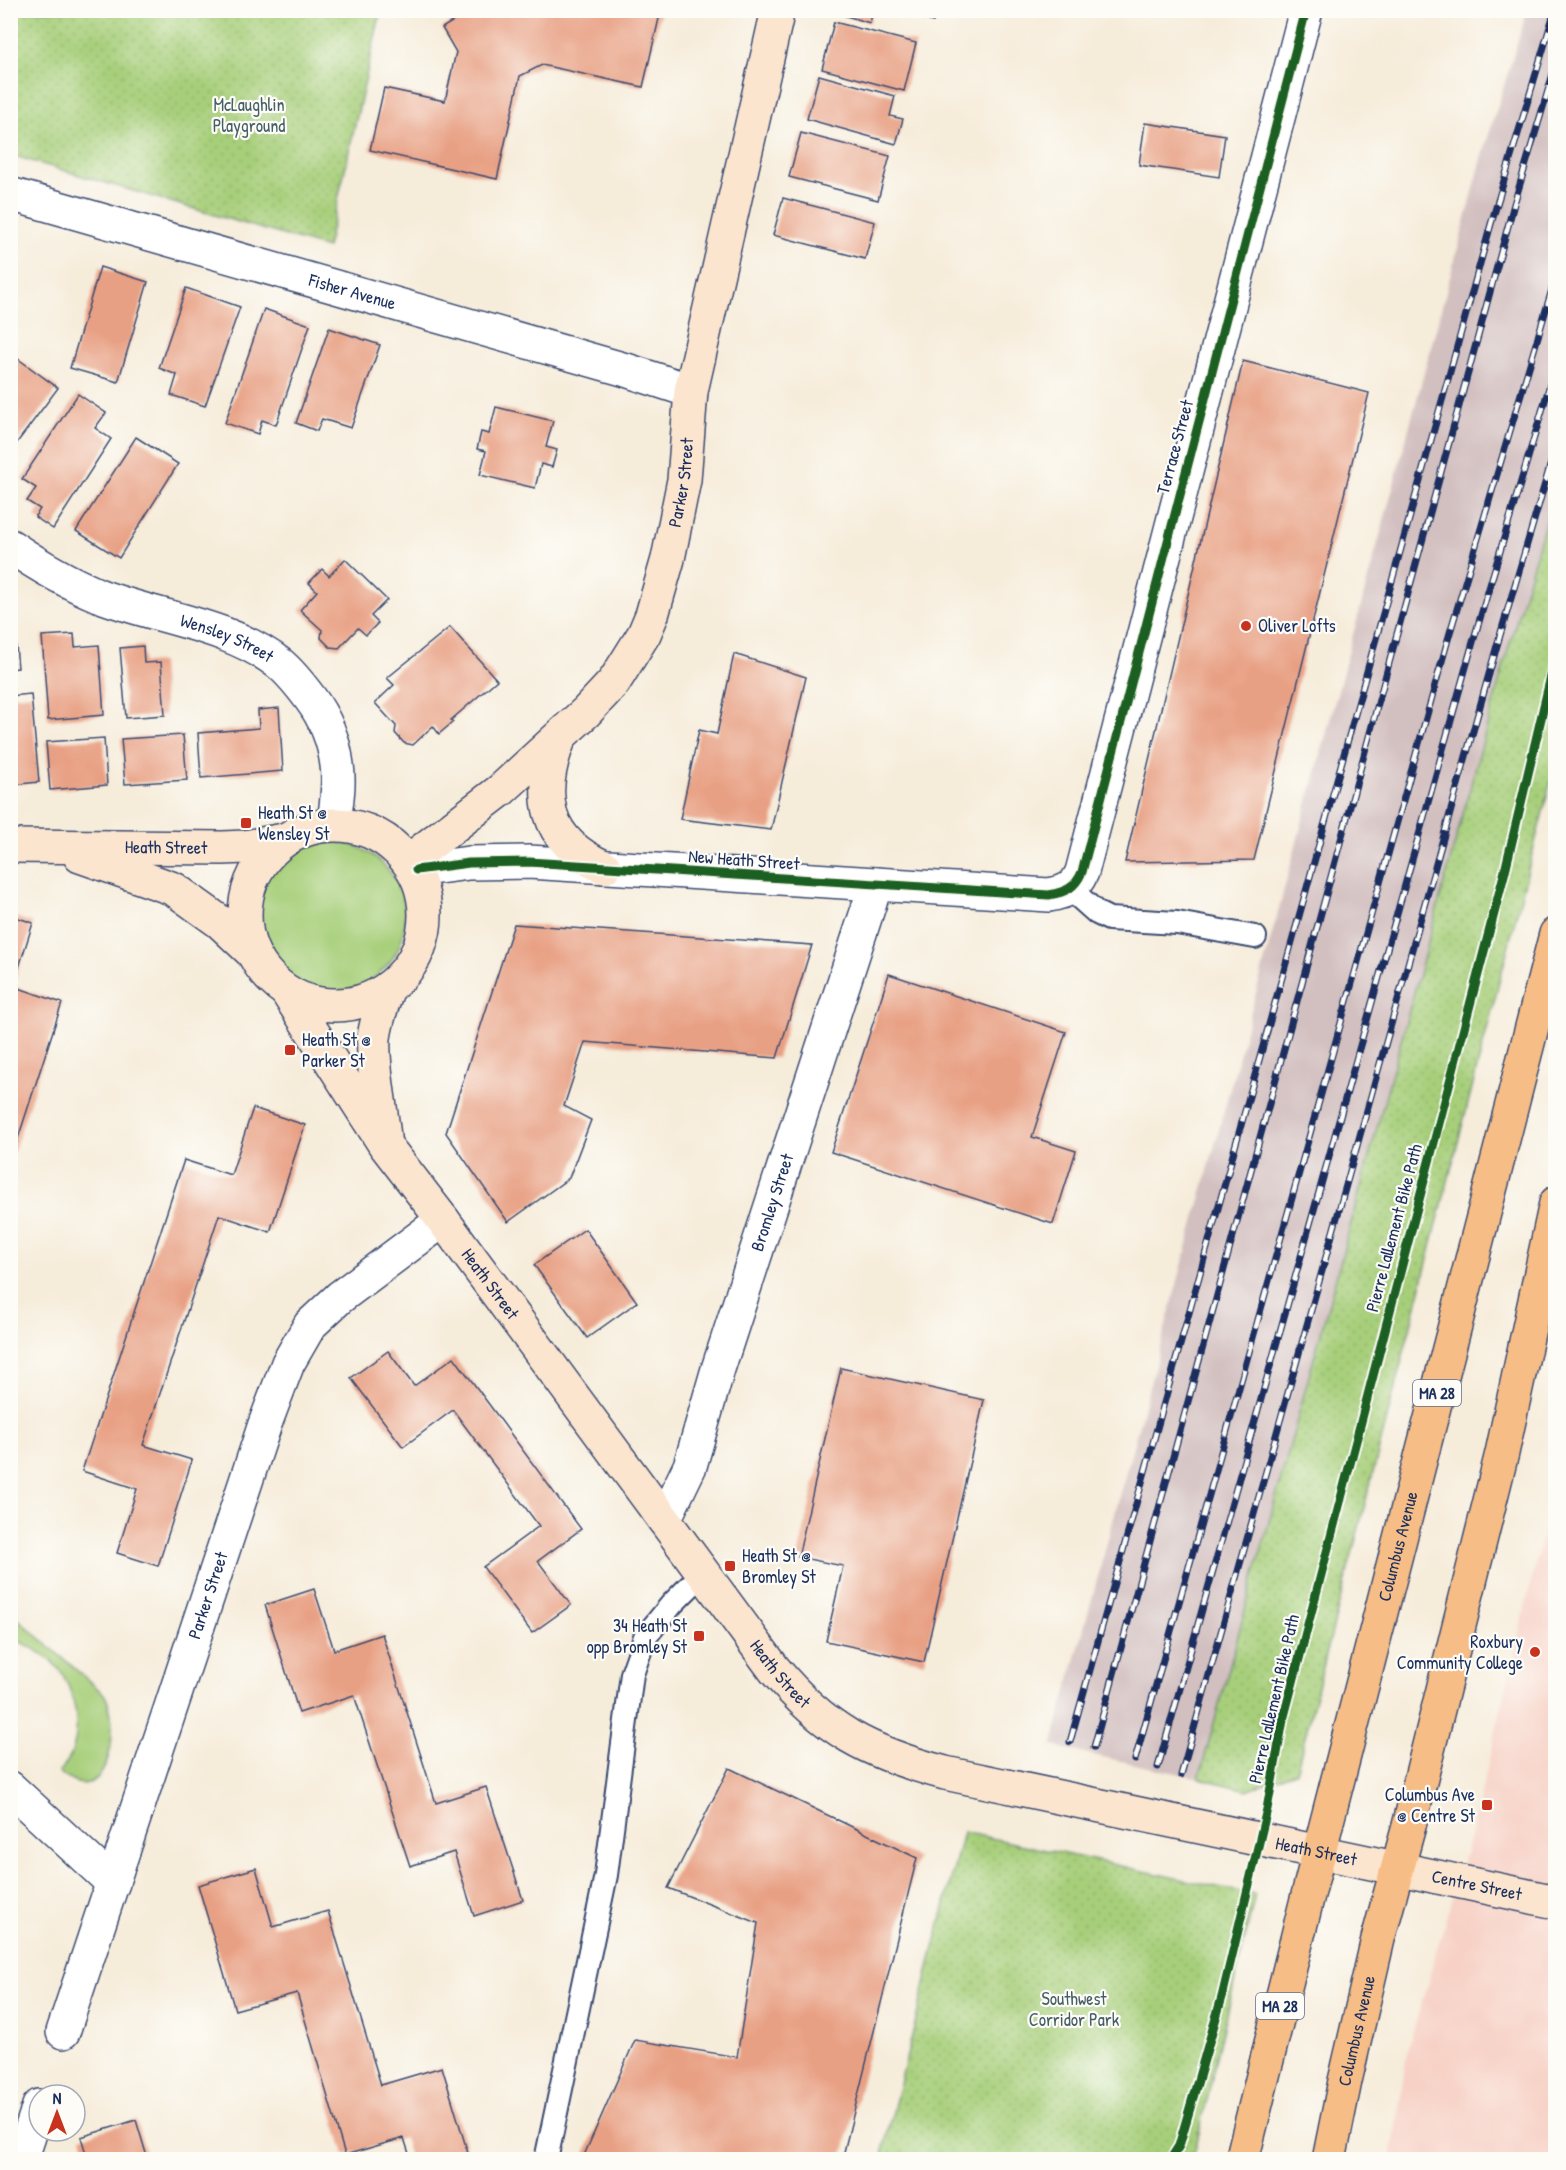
<svg xmlns="http://www.w3.org/2000/svg" width="1566" height="2170" viewBox="0 0 1566 2170" font-family="'Patrick Hand',sans-serif">
	<style>
		.built { fill: #f7d1c6 }
		.industrial { fill: #d2bfbf }
		.grass { fill: #a7cf7a; stroke: #617f6c; stroke-width: 1.5 }
		.park { fill: url(#park-dots); stroke: #617f6c; stroke-width: 1.5 }
		.building { fill: #e8a084 }
		.lines { fill: none; stroke-linecap: round; stroke-linejoin: round }
		.lane-casing { stroke: #3c4b71; stroke-width: 26 }
		.street-casing { stroke: #3c4b71; stroke-width: 36 }
		.secondary-casing { stroke: #3c4b71; stroke-width: 36 }
		.primary-casing { stroke: #3c4b71; stroke-width: 36 }
		.lane { stroke: #fff; stroke-width: 22 }
		.street { stroke: #fff; stroke-width: 33 }
		.secondary { stroke: #fbe5cf; stroke-width: 33 }
		.primary { stroke: #f6be86; stroke-width: 33 }
		.rail-casing { stroke: #1b2f5e; stroke-width: 7 }
		.rail { stroke: #fdfcf7; stroke-width: 4.5; stroke-dasharray: 14; stroke-linecap: butt }
		.cycleway-casing { stroke: #fdfcf7; stroke-width: 13 }
		.cycleway { stroke: #1b5e20; stroke-width: 9 }
		.poi-dot { fill: #c8321e; stroke: #fdfcf7; stroke-width: 2 }
		.labels { text-anchor: middle; stroke-width: 4.5; stroke-linejoin: round; paint-order: stroke }
		.shield { fill: #fdfcf7; stroke: #5f6c8c; stroke-width: 1.5 }
		.shield-label { font-size: 16px; font-weight: bold; fill: #1b2f5e }
		.park-label { font-size: 18px; fill: #455f66; stroke: #fdfcf7 }
		.street-label { font-size: 18px; fill: #1b2f5e; stroke: #fdfcf7 }
		.poi-label { font-size: 18px; fill: #1b2f5e; stroke: #fdfcf7; text-anchor: start }
	</style>
	<defs>
		<pattern id="park-dots" width="8" height="8" patternUnits="userSpaceOnUse" patternTransform="scale(1.5)"><rect width="8" height="8" fill="#a7cf7a"/><path d="M2 2h.1M6 6h.1" fill="none" stroke="#8fb26c" stroke-width="1.8" stroke-linecap="round"/></pattern>
	</defs>
	<rect width="100%" height="100%" fill="#fdfcf7"/>
	<filter id="ink" filterUnits="userSpaceOnUse"><feTurbulence type="fractalNoise" baseFrequency=".0167" numOctaves="2"/><feDisplacementMap in="SourceGraphic" scale="12" xChannelSelector="R" yChannelSelector="G"/><feConvolveMatrix kernelMatrix="1 2 1 2 8 2 1 2 1" color-interpolation-filters="sRGB"/></filter>
	<filter id="wash" filterUnits="userSpaceOnUse"><feTurbulence type="fractalNoise" baseFrequency=".008" numOctaves="4" result="noise"/><feDisplacementMap in="SourceGraphic" scale="24" xChannelSelector="R" yChannelSelector="G"/><feGaussianBlur stdDeviation="1.35" result="paint"/><feColorMatrix in="noise" values="0 0 0 0 0 0 0 0 0 0 0 0 0 0 0 0 0 1.4 0 .05"/><feComposite in="paint" operator="in"/></filter>
	<g filter="url(#wash)">
		<rect width="100%" height="100%" fill="#f6ecda"/>
		<path class="built" d="M1555 1481V2159L1391 2160 1407 2053 1474 1823Z"/>
		<path class="industrial" d="M1527 11H1555V490L1507 653 1199 1778 1052 1746 1486 144Z"/>
		<g class="grass">
			<circle cx="330" cy="917" r="75"/>
			<path d="M10 1612 104 1694C123 1725 108 1816 59 1772 84 1747 79 1704 63 1675 55 1660 27 1643 11 1639Z"/>
		</g>
		<g class="park">
			<path d="M10 11H381L327 248 11 155Z"/>
			<path d="M1555 490V765L1296 1772 1247 1790 1199 1778 1507 653Z"/>
			<path d="M963 1832 1255 1895 1193 2159H881Z"/>
		</g>
		<g id="blocks">
			<g class="building">
				<path d="M471 10H661L643 87 542 65 520 76 497 179 370 150 384 88 445 101 456 52 442 28Z"/>
				<path d="M837 10H873L870 23 836 13Z"/>
				<path d="M891 10H936L933 22Z"/>
				<path d="M834 22 916 43 904 91 822 69Z"/>
				<path d="M819 75 895 96 890 116 903 119 896 144 807 119Z"/>
				<path d="M1145 123 1225 135 1219 177 1139 165Z"/>
				<path d="M801 133 890 156 878 200 789 177Z"/>
				<path d="M783 198 875 222 865 259 773 235Z"/>
				<path d="M100 267 148 282 118 382 70 368Z"/>
				<path d="M186 288 240 307 205 406 171 395 177 375 159 368Z"/>
				<path d="M264 309 310 325 276 425 262 420 258 434 225 423Z"/>
				<path d="M329 328 380 345 351 428 322 419 317 431 296 423Z"/>
				<path d="M10 353 58 388 10 452Z"/>
				<path d="M1243 361 1369 393 1254 860 1125 862Z"/>
				<path d="M78 394 106 413 95 428 111 439 53 529 35 517 40 509 27 501 36 488 22 479Z"/>
				<path d="M496 407 553 421 546 447 557 450 552 467 541 464 535 488 480 475 486 451 477 449 481 432 489 434Z"/>
				<path d="M136 437 178 464 119 558 76 531Z"/>
				<path d="M345 559 387 600 371 616 378 623 366 635 358 628 339 648 330 647 321 638 322 630 300 610 317 591 309 583 322 569 329 576Z"/>
				<path d="M10 599H12L18 668 10 669Z"/>
				<path d="M450 627 497 680 451 720 453 722 439 734 433 726 413 745 404 743 395 733 396 726 375 703 394 685 387 678Z"/>
				<path d="M74 634 75 647 99 645 104 715 48 720 42 636Z"/>
				<path d="M143 646 144 663 161 662 165 715 126 718 120 648Z"/>
				<path d="M734 654 806 677 771 830 680 819 699 730 717 734Z"/>
				<path d="M31 694 39 782 10 785V696Z"/>
				<path d="M279 708 283 771 201 778 198 733 259 728 258 710Z"/>
				<path d="M183 735 187 780 125 784 121 739Z"/>
				<path d="M104 738 107 785 50 790 46 742Z"/>
				<path d="M10 915 33 923 13 986 62 1003 11 1160Z"/>
				<path d="M514 924 812 945 777 1058 585 1042 564 1106 591 1120 569 1178 508 1222 446 1133Z"/>
				<path d="M889 974 1066 1032 1032 1137 1076 1151 1053 1224 831 1152Z"/>
				<path d="M253 1108 305 1125 270 1232 219 1215 143 1445 192 1460 158 1566 117 1553 137 1489 82 1471 184 1160 231 1175Z"/>
				<path d="M585 1229 637 1302 587 1338 534 1265Z"/>
				<path d="M388 1351 414 1386 454 1357 581 1529 538 1561 571 1605 532 1633 483 1567 539 1526 453 1410 403 1447 351 1378Z"/>
				<path d="M841 1368 984 1400 924 1662 826 1641 843 1566 798 1557Z"/>
				<path d="M314 1589 334 1650 382 1634 436 1803 486 1787 523 1900 474 1916 454 1852 410 1866 354 1695 299 1713 265 1605Z"/>
				<path d="M729 1768 917 1858 842 2160H582L635 2040 737 2057 758 1923 668 1888Z"/>
				<path d="M256 1868 273 1927 328 1911 381 2085 442 2067 470 2160H411L404 2138 345 2155 297 1993 235 2010 198 1885Z"/>
				<path d="M136 2120 148 2160H88L81 2137Z"/>
			</g>
		</g>
	</g>
	<g filter="url(#ink)">
		<use href="#blocks" fill-opacity="0" stroke="#3c4b71" stroke-width="1.5"/>
		<g class="lines">
			<defs>
				<g id="lane">
					<path d="M1070 889 1097 913 1109 919 1177 923 1255 937"/>
					<path d="M546 2160 606 1875 632 1674 645 1637 672 1604 703 1573"/>
				</g>
				<g id="street">
					<path id="s1" d="M10 194 626 370 691 391"/>
					<path id="s2" d="M10 546C38 565 67 582 98 595 157 618 228 624 280 664 292 674 301 686 310 698 325 718 334 740 337 765 340 785 336 804 334 824"/>
					<path d="M416 870 469 863 529 862 1049 895C1066 892 1075 888 1082 872L1306 10"/>
					<path id="s3" d="M664 1520 690 1466 718 1369 876 884"/>
					<path d="M10 1788 113 1883"/>
					<path id="s4" d="M63 2032 265 1424 288 1363 310 1325 340 1297 443 1220"/>
					<path d="M21 2160 39 2106"/>
				</g>
				<g id="secondary">
					<path d="M560 737C537 794 543 840 604 867"/>
					<circle cx="335" cy="915" r="90"/>
					<path id="s5" d="M10 846 223 848 245 847 284 840"/>
					<path d="M80 856 174 889 220 922 252 952"/>
					<path id="s6" d="M411 859 501 790 586 712 614 682 644 634 652 615 668 559 684 480 691 391 778 10"/>
					<path id="s7" d="M287 992 385 1145 443 1220 774 1669C824 1730 869 1753 945 1773L1556 1902"/>
					<path d="M384 1137C381 1107 372 1067 374 1038 376 1021 382 1005 388 988"/>
				</g>
				<g id="primary">
					<path id="s8" d="M1242 2160 1307 1899 1556 934"/>
					<path id="s9" d="M1329 2160 1345 2081 1378 1939 1409 1826 1502 1453 1556 1203"/>
				</g>
			</defs>
			<use href="#lane" class="lane-casing"/>
			<use href="#street" class="street-casing"/>
			<use href="#secondary" class="secondary-casing"/>
			<use href="#primary" class="primary-casing"/>
			<use href="#lane" class="lane"/>
			<use href="#street" class="street"/>
			<use href="#secondary" class="secondary"/>
			<use href="#primary" class="primary"/>
			<defs>
				<g id="rail">
					<path d="M1070 1742 1491 224 1555 10"/>
					<path d="M1094 1747 1514 204 1556 64"/>
					<path d="M1135 1760 1449 636 1556 276"/>
					<path d="M1158 1767 1473 642 1556 364"/>
					<path d="M1181 1775 1496 649 1556 446"/>
				</g>
			</defs>
			<use href="#rail" class="rail-casing"/>
			<use href="#rail" class="rail"/>
			<defs>
				<g id="cycleway">
					<path d="M416 870 469 863 529 862 1049 895C1066 892 1075 888 1082 872L1306 10"/>
					<path d="M1170 2160 1179 2146 1222 1997 1267 1809 1283 1720 1505 871 1556 655"/>
				</g>
			</defs>
			<use href="#cycleway" class="cycleway-casing"/>
			<use href="#cycleway" class="cycleway"/>
		</g>
	</g>
	<g class="poi-dot">
		<circle cx="1246" cy="626" r="6"/>
		<rect x="240" y="817" width="12" height="12" rx="3"/>
		<rect x="284" y="1044" width="12" height="12" rx="3"/>
		<rect x="724" y="1560" width="12" height="12" rx="3"/>
		<rect x="693" y="1630" width="12" height="12" rx="3"/>
		<circle cx="1535" cy="1652" r="6"/>
		<rect x="1481" y="1799" width="12" height="12" rx="3"/>
	</g>
	<g class="labels">
		<g class="shield">
			<rect x="1413" y="1380" width="48" height="26" rx="4.5"/>
			<rect x="1256" y="1993" width="48" height="26" rx="4.5"/>
		</g>
		<g class="shield-label">
			<text x="1437" y="1399">MA 28</text>
			<text x="1280" y="2012">MA 28</text>
		</g>
		<g class="park-label">
			<text x="249" y="111">McLaughlin<tspan x="249" dy="21">Playground</tspan></text>
			<text x="1074" y="2005">Southwest<tspan x="1074" dy="21">Corridor Park</tspan></text>
		</g>
		<g class="street-label">
			<text dy="6" stroke="none"><textPath href="#s1" startOffset="356">Fisher Avenue</textPath></text>
			<text transform="translate(1175 447) rotate(-75)" y="6">Terrace Street</text>
			<text dy="6" stroke="none"><textPath href="#s6" startOffset="483">Parker Street</textPath></text>
			<text dy="6" stroke="none"><textPath href="#s2" startOffset="237">Wensley Street</textPath></text>
			<text dy="6" stroke="none"><textPath href="#s5" startOffset="156">Heath Street</textPath></text>
			<text transform="translate(744 860) rotate(4)" y="6">New Heath Street</text>
			<text dy="6" stroke="none"><textPath href="#s3" startOffset="336">Bromley Street</textPath></text>
			<text transform="translate(1394 1228) rotate(-75)" y="6">Pierre Lallement Bike Path</text>
			<text dy="6" stroke="none"><textPath href="#s7" startOffset="356">Heath Street</textPath></text>
			<text dy="6" stroke="none"><textPath href="#s8" startOffset="633">Columbus Avenue</textPath></text>
			<text dy="6" stroke="none"><textPath href="#s4" startOffset="460">Parker Street</textPath></text>
			<text dy="6" stroke="none"><textPath href="#s7" startOffset="842">Heath Street</textPath></text>
			<text transform="translate(1274 1699) rotate(-77)" y="6">Pierre Lallement Bike Path</text>
			<text dy="6" stroke="none"><textPath href="#s7" startOffset="1418">Heath Street</textPath></text>
			<text dy="6" stroke="none"><textPath href="#s7" startOffset="1582">Centre Street</textPath></text>
			<text dy="6" stroke="none"><textPath href="#s9" startOffset="132">Columbus Avenue</textPath></text>
		</g>
		<g class="poi-label">
			<text x="1258" y="632">Oliver Lofts</text>
			<text x="258" y="819">Heath St @<tspan x="258" dy="21">Wensley St</tspan></text>
			<text x="302" y="1046">Heath St @<tspan x="302" dy="21">Parker St</tspan></text>
			<text x="742" y="1562">Heath St @<tspan x="742" dy="21">Bromley St</tspan></text>
			<text x="687" y="1632" text-anchor="end">34 Heath St<tspan x="687" dy="21">opp Bromley St</tspan></text>
			<text x="1523" y="1648" text-anchor="end">Roxbury<tspan x="1523" dy="21">Community College</tspan></text>
			<text x="1475" y="1801" text-anchor="end">Columbus Ave<tspan x="1475" dy="21">@ Centre St</tspan></text>
		</g>
	</g>
	<rect width="1566" height="2170" fill="none" stroke="#fdfcf7" stroke-width="36"/>
	<g transform="translate(57 2113)"><circle r="28" fill="#fdfcf7" stroke="#a3aaba" stroke-width="1.5"/>
	<path d="M0-4.5L10 22L0 15L-10 22Z" fill="#c8321e"/>
	<text y="-9" font-size="16" font-weight="bold" text-anchor="middle" fill="#1b2f5e">N</text>
	</g>
</svg>
